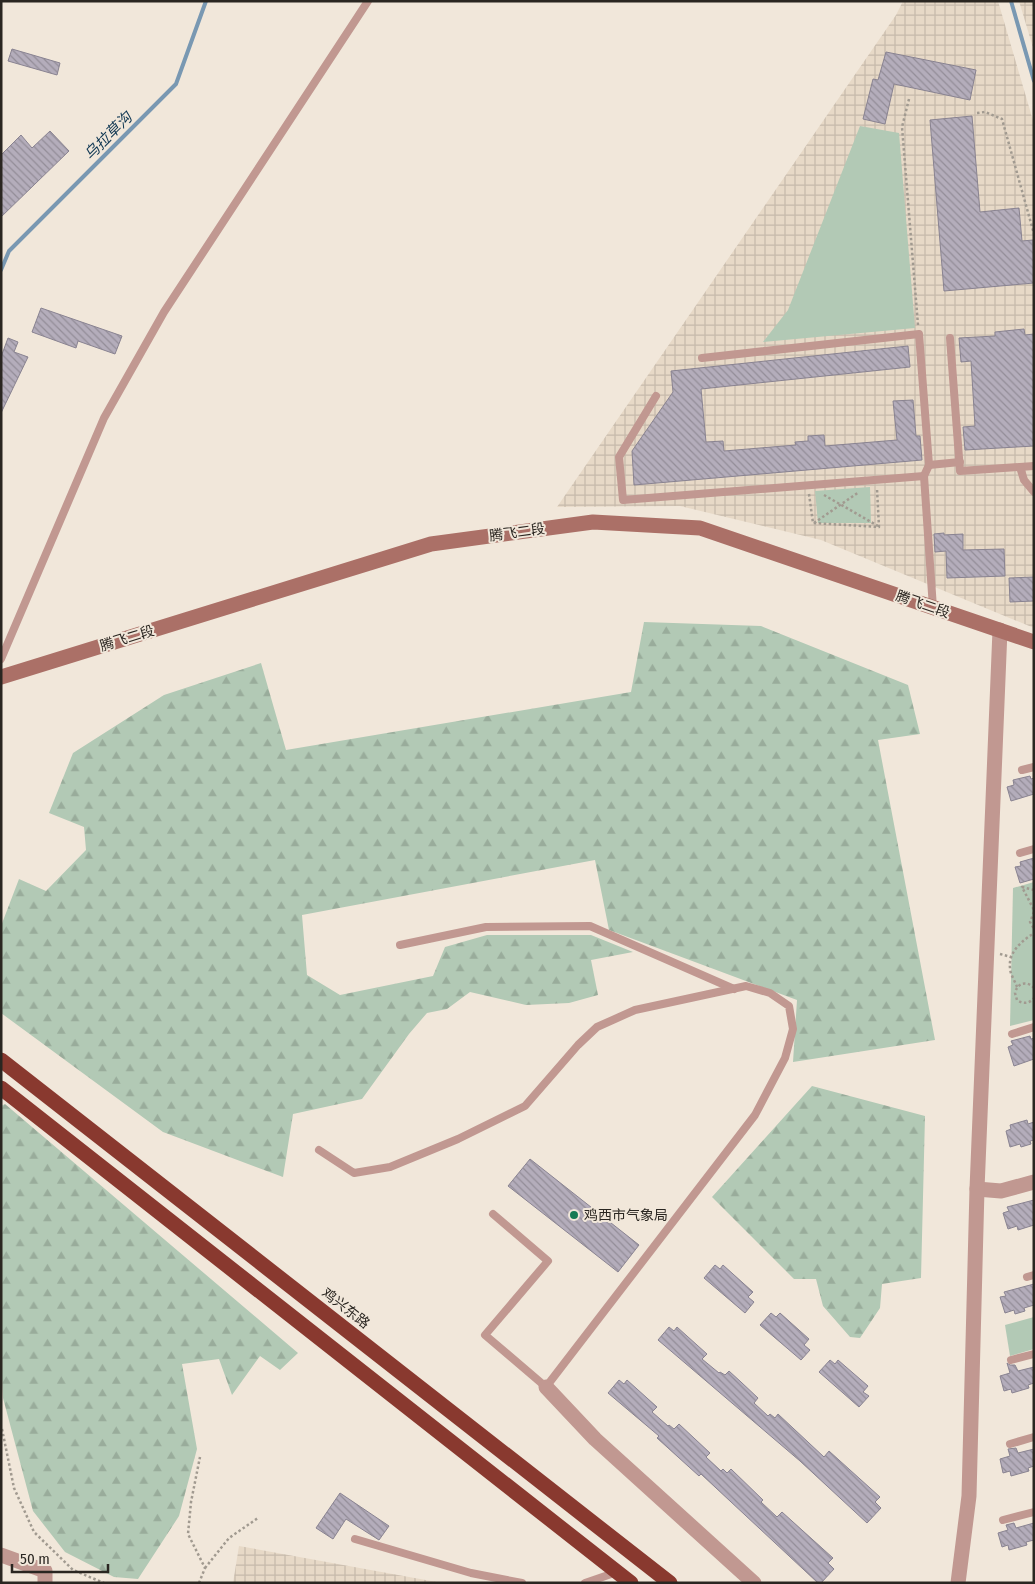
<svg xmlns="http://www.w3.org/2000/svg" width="1035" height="1584" viewBox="0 0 1035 1584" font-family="'Fira Sans Condensed','Noto Sans SC',sans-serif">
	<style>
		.industrial { fill: url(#industrial-grid) }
		.forest { fill: url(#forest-firs) }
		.green { fill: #b2c9b5 }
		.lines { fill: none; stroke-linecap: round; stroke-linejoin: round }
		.stream { stroke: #7998b2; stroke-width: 4 }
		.building { fill: url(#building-back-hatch); stroke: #898391 }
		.path { stroke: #a19a90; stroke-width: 2.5; stroke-dasharray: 2.5 2.5; stroke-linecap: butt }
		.lane { stroke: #c19891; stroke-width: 8 }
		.street { stroke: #c19891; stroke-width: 15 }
		.secondary { stroke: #ab7067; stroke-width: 15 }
		.highway { stroke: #89392f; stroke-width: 15 }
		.poi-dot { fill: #167b54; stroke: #f1e7da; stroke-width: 2 }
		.labels { text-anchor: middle; stroke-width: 4; stroke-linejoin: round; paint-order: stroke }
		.street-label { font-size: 14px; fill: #2a2621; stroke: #f1e7da }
		.poi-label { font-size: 14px; fill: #2a2621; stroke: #f1e7da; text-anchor: start }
		.water-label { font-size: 15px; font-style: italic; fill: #0c3450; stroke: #f1e7da }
	</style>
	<defs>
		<pattern id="industrial-grid" width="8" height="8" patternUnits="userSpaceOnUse" patternTransform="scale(1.25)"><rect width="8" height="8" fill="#e7d9c7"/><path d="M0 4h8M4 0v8" fill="none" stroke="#c6baab"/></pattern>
		<pattern id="forest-firs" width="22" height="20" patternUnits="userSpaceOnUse" patternTransform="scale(1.25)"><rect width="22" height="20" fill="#b2c9b5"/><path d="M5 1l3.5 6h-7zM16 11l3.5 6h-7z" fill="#99ac9b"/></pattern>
		<pattern id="building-back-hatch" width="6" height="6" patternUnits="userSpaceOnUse" patternTransform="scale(1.25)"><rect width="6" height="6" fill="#b4adbb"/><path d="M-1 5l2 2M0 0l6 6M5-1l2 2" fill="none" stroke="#938d98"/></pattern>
	</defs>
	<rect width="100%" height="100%" fill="#f1e7da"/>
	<g class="industrial">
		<path d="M903 1H998L1034 124V628L821 540 680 506 557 507 896 15Z"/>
		<path d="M1019 1H1034V51Z"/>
		<path d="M239 1546 442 1583H233Z"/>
	</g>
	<g class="forest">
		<path d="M644 622 761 626 908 685 920 734 878 740 935 1040 793 1062 797 1000 609 930 595 860 302 915 307 975 340 995 433 976 445 947 487 935H591L633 952 591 960 598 995 569 1003 526 1005 470 992 447 1009 427 1013 409 1034 362 1099 293 1114 283 1177 163 1132 1 1013V926L19 879 46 891 86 850 84 827 49 813 73 753 164 695 261 663 286 750 631 692Z"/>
		<path d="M812 1086 925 1116 921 1278 882 1284 880 1308 860 1338 850 1337 823 1306 816 1279H794L712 1197Z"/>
		<path d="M5 1104 298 1353 280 1370 260 1356 232 1395 219 1359 182 1364 197 1449 179 1516 138 1579 114 1577 65 1552 33 1511 3 1398 1 1361V1106Z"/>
	</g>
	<g class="green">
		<path d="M860 126 899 133 915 328 763 342 788 310Z"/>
		<path d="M870 487 871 523H818L815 491Z"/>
		<path d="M1034 882V1020L1010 1026 1013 888Z"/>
		<path d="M1034 1317V1349L1010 1356 1005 1325Z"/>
	</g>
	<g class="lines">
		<g class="stream">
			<path d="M1011 1 1034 81"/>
			<path d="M1 270 9 251 176 84 206 1"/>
		</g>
	</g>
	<g class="building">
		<path d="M12 49 60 63 57 75 8 61Z"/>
		<path d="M886 52 976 70 970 100 894 84 885 124 863 119 873 79 878 80Z"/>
		<path d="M972 116 980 212 1019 208 1022 241 1033 240 1034 283 944 291 930 120Z"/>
		<path d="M50 131 69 151 1 217V155L21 135 32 148Z"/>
		<path d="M41 308 122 336 115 354 78 341 76 348 32 332Z"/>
		<path d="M1024 329 1025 335 1034 334V446L965 450 963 427 975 426 971 361 961 362 959 338 995 336V332Z"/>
		<path d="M8 338 18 342 14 352 28 357 1 413V357Z"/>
		<path d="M908 346 910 367 701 389 706 442 723 441 724 451 796 445 795 442 808 441V436L824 435 825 446 897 440 893 401 913 400 916 436H920L922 460 634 485 632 451 673 392 671 371Z"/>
		<path d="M944 533V535L963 534V550L1004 549 1005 576 947 578 946 551 935 552 934 534Z"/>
		<path d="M1034 577V601L1010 602 1009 578Z"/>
		<path d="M1030 776 1031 779 1034 778V794L1011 801 1007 787 1014 785 1013 780Z"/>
		<path d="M1034 858V879L1020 883 1015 867 1021 866 1020 862Z"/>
		<path d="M1030 1036 1031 1039 1034 1038V1059L1014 1066 1008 1047 1013 1045 1011 1041Z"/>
		<path d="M1027 1120 1028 1124 1034 1122V1140L1030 1141 1031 1144 1021 1147 1020 1144 1010 1147 1006 1131 1011 1129 1010 1125Z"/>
		<path d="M530 1159 639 1245 618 1272 508 1186Z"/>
		<path d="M1034 1200V1225L1018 1230 1017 1226 1008 1229 1003 1213 1009 1211 1007 1207Z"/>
		<path d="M715 1265 720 1269 723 1265 753 1292 748 1297 754 1302 745 1313 704 1278Z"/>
		<path d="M1034 1284V1305L1024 1308 1025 1311 1015 1314 1014 1310 1005 1313 1000 1297 1006 1296 1004 1292Z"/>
		<path d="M771 1313 776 1317 780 1313 809 1339 804 1345 810 1350 801 1360 760 1325Z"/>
		<path d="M669 1327 674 1331 677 1327 707 1354 702 1359 719 1373 720 1372 725 1375 729 1371 741 1382 758 1398 754 1403 768 1416 770 1414 775 1418 778 1414 824 1457 829 1451 880 1497 875 1502 881 1508 867 1523 800 1461 658 1340Z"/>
		<path d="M830 1360 835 1364 838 1360 868 1386 863 1392 869 1396 859 1407 819 1372Z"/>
		<path d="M1007 1363 1010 1365H1015L1018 1371 1034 1367V1383L1028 1385 1029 1388 1012 1393 1011 1389 1004 1391 1000 1376 1010 1373Z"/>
		<path d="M619 1380 624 1384 627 1380 657 1407 652 1412 668 1426 669 1425 674 1429 679 1424 710 1453 706 1457 721 1471 723 1469 727 1473 731 1469 763 1500 761 1502 777 1517 782 1512 833 1558 828 1563 834 1569 821 1583H818L701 1474 699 1476 657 1438 659 1436 608 1393Z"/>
		<path d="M1016 1448 1018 1453 1034 1449V1466L1028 1468 1029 1471 1011 1476 1010 1471 1003 1473 1000 1459 1010 1456 1008 1449Z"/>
		<path d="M340 1493 389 1526 379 1540 346 1519 333 1539 316 1528Z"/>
		<path d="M1014 1523 1016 1528 1034 1523V1540L1026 1542 1027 1545 1009 1550 1008 1545 1002 1547 998 1533 1008 1530 1006 1525Z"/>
	</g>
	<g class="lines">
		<g class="path">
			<path d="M909 99 902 127 918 325"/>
			<path d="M977 113 985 112 1002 119 1034 234"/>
			<path d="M809 494 813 523 879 527 877 489"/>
			<path d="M824 495 878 526"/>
			<path d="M814 523 859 492"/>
			<path d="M1034 890 1022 887 1034 910"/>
			<path d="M1034 912 1030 922 1034 929"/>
			<path d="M1000 954 1011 957"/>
			<path d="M1017 987C1015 981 1010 974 1010 968 1008 952 1022 941 1034 933"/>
			<path d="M1034 988C1027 980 1017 983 1015 993L1017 1000C1023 1004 1029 1004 1034 998"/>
			<path d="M2 1429 14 1488 34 1532 73 1570 104 1583"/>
			<path d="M205 1568 229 1538 258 1518"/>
			<path d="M199 1583 205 1568 188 1534 191 1502 200 1457"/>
		</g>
		<g class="lane">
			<path d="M950 338 960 471 1034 466"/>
			<path d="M702 358 919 334 929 465 924 476 933 608"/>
			<path d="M656 396 619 457 623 500 924 476"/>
			<path d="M929 465 960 462"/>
			<path d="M1020 467 1024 480 1034 492"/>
			<path d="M1 659 104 418 164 312 368 1"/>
			<path d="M1022 770 1034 767"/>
			<path d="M1020 853 1034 849"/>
			<path d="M400 945 486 927 590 926 734 989"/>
			<path d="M1012 1034 1034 1027"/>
			<path d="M319 1150 354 1173 390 1167 458 1139 525 1106 578 1045 597 1027 635 1010 746 986 770 993 789 1006 793 1029 785 1058 755 1115 546 1387 485 1335 548 1261 493 1214"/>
			<path d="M1027 1277 1034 1275"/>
			<path d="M1011 1360 1034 1354"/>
			<path d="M1010 1444 1034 1437"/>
			<path d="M1003 1520 1034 1512"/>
			<path d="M355 1539 471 1573 522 1583"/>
			<path d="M585 1583 617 1572"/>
		</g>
		<g class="street">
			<path d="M977 1189 1001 1191 1034 1182"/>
			<path d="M546 1387 595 1439 754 1583"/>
			<path d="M1 1555 45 1571V1583"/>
			<path d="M958 1583 969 1496 977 1189 1000 630"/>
		</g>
		<path class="secondary" d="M1 677 431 544 593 522 700 528 1034 642"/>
		<g class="highway">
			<path d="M1 1060 670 1583"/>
			<path d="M1 1088 631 1583"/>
		</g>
	</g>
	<circle class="poi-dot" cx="574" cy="1215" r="5"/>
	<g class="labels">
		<g class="street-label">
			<text transform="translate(517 532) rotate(-8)" y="5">腾飞二段</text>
			<text transform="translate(923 604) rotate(19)" y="5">腾飞二段</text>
			<text transform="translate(127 638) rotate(-17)" y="5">腾飞二段</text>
			<text transform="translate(346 1308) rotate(38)" y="5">鸡兴东路</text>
		</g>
		<g class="poi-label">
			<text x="584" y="1220">鸡西市气象局</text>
		</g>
		<g class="water-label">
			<text transform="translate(108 136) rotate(-45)" y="5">乌拉草沟</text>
		</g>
	</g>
	<rect width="1035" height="1584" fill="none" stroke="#2a2621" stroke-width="5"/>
	<path d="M12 1564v8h96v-8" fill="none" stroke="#2a2621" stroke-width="2.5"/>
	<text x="20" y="1564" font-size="15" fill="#2a2621" stroke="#f1e7da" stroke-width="4" paint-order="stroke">50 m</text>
</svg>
